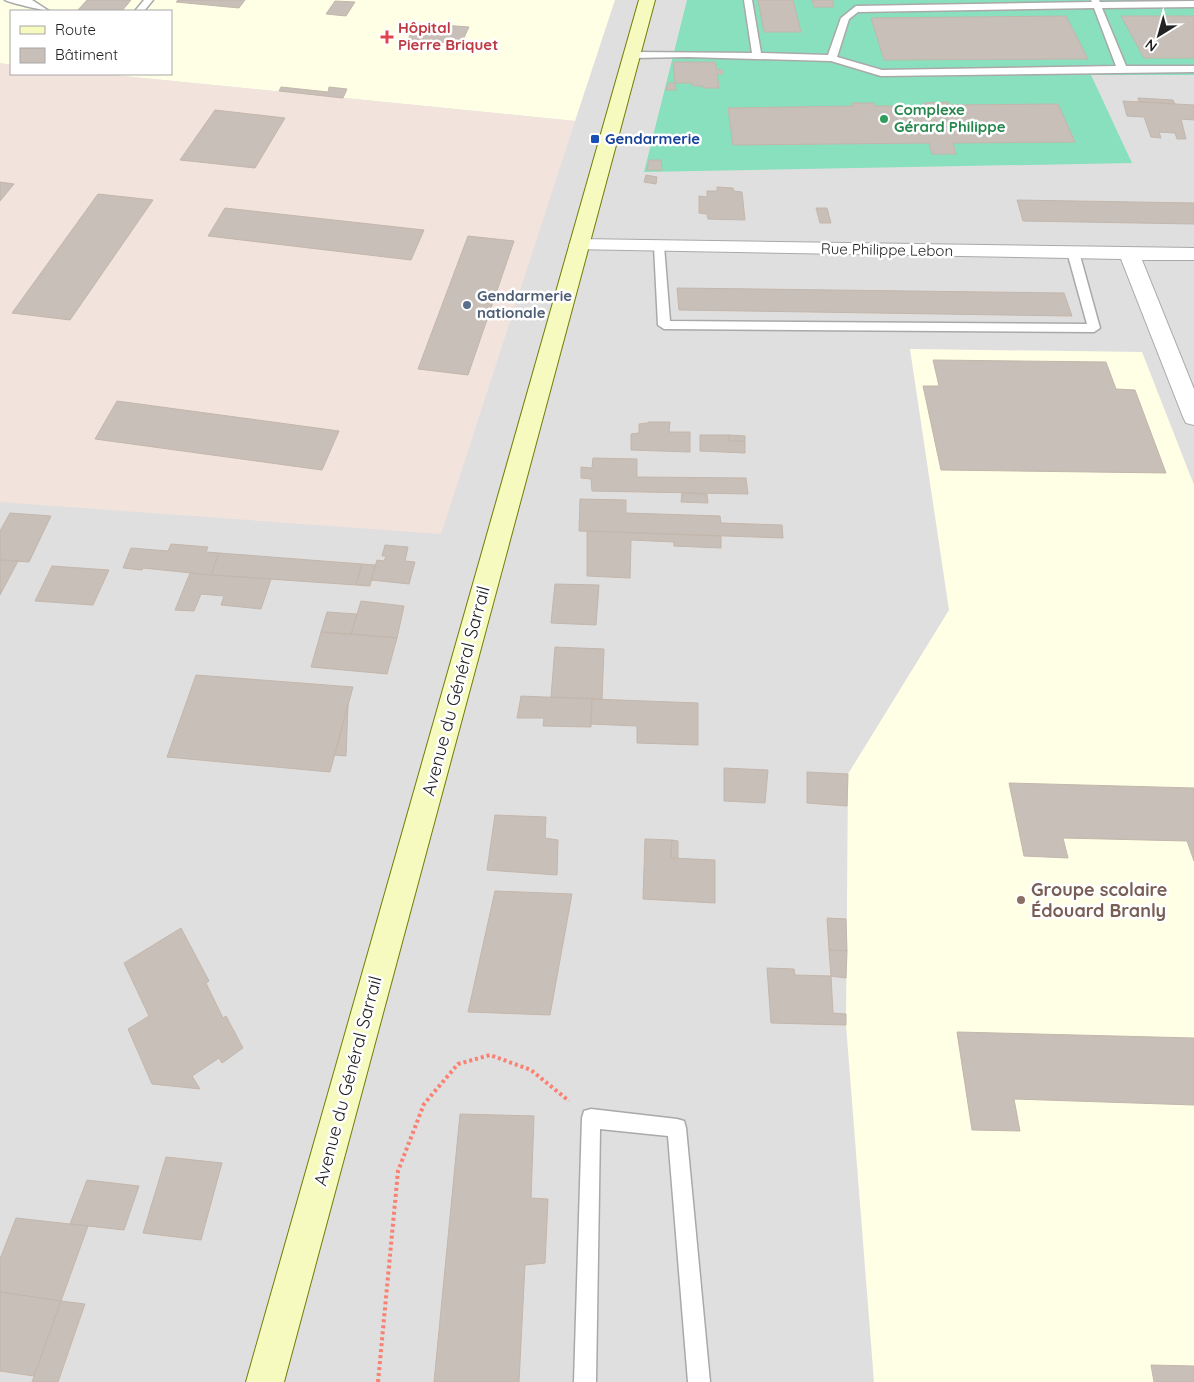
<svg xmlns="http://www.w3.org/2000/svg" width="1194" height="1382" viewBox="0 0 1194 1382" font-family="Quicksand,sans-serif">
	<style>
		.residential { fill: #e0dfdf; fill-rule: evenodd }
		.education { fill: #ffffe5 }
		.military { fill: #f3e3dd }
		.pitch { fill: #88e0be }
		.building { fill: #c7bfb8; stroke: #c4b6ab }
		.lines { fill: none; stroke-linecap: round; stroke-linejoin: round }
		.service-casing { stroke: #a9a9a9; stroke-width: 3 }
		.minor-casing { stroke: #a9a9a9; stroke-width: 2 }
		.secondary-casing { stroke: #707d05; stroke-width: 2 }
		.path { stroke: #fa8072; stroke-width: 4; stroke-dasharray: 3 3; stroke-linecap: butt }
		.service { fill: #fff; fill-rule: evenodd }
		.minor { fill: #fff; fill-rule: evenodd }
		.secondary { fill: #f7fabf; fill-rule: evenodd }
		.health-dot { fill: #e0444e; stroke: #fff; stroke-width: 2 }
		.leisure-dot { fill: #2e9e5b; stroke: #fff; stroke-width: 2 }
		.transit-dot { fill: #1a4fb4; stroke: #fff; stroke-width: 2 }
		.service-dot { fill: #5c6f8a; stroke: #fff; stroke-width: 2 }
		.education-dot { fill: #8d6e63; stroke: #fff; stroke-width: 2 }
		.labels { text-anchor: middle; stroke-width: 5; stroke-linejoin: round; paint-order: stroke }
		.far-health-label { font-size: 15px; font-weight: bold; fill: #be3a42; stroke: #fff; text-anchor: start }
		.far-leisure-label { font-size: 15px; font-weight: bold; fill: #27864d; stroke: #fff; text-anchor: start }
		.far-transit-label { font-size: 15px; font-weight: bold; fill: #164399; stroke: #fff; text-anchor: start }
		.far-street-label { font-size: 15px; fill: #222; stroke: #fff }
		.far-service-label { font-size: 15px; font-weight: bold; fill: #4e5e75; stroke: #fff; text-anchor: start }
		.street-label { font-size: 18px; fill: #222; stroke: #fff }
		.education-label { font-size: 18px; font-weight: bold; fill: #785e54; stroke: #fff; text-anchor: start }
	</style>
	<rect width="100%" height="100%" fill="#f2efe9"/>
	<path class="residential" d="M0 0H1194V1382H0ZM11 11H171V74H11Z"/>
	<g class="education">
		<path d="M0 0H615L575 121 103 74H171V11H11V65L0 63Z"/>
		<path d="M910 349 1142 352 1194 485V1382H874L846 1025 848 774 949 610Z"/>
	</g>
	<path class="military" d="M0 63 11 65V74H102L575 121 441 534 0 502Z"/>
	<path class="pitch" d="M687 0H1194V75H1091L1132 163 644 172Z"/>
	<g class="building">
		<path d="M87 0H131L122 11H77Z"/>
		<path d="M178 0H245L239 8 176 2Z"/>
		<path d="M758 0H793L801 32H764Z"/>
		<path d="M812 0H832L834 7H814Z"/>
		<path d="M335 1 355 2 346 16 326 14Z"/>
		<path d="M1066 16 1088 59 884 60 871 18Z"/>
		<path d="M1121 16H1194V58H1144Z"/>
		<path d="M416 23 469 27 461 44 408 39Z"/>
		<path d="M673 62H715L717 70H723V74H717L719 88H703V86H693L692 83H675Z"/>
		<path d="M668 83H675L676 90H666Z"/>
		<path d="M281 87 328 92 329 87 347 89 343 98 279 91Z"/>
		<path d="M1138 98 1173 100 1175 104 1139 102Z"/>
		<path d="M1123 101 1194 105V120L1181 119 1186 139H1177L1175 133 1159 132 1161 138 1151 137 1144 117 1127 116Z"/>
		<path d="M948 102 949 105 1058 104 1075 142 953 143 956 154H932L929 143 733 145 728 108 853 106 852 103H874L875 106H925L924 103Z"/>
		<path d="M215 110 285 118 255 168 180 160Z"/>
		<path d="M649 160H661L662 170H647Z"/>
		<path d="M646 175 657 177 656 184 644 182Z"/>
		<path d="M0 182 14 184 0 201Z"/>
		<path d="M717 187 733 188 734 191 742 192 745 220 708 219 707 214 699 213V196L707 197V191H717Z"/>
		<path d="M98 194 153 200 70 320 12 313Z"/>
		<path d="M1017 200 1194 203V224L1023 221Z"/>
		<path d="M225 208 424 230 411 260 208 236Z"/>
		<path d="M816 208H827L831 223H820Z"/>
		<path d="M468 236 514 241 468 375 418 369Z"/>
		<path d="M677 288 1064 293 1072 316 679 310Z"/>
		<path d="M933 360 1106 362 1116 389 1135 390 1166 473 941 470 923 386H939Z"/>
		<path d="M117 401 339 431 322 470 95 439Z"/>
		<path d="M648 422H670L669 432H690V452L631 450V434L639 433V424L648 423Z"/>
		<path d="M700 435H729V441H745V453L700 451Z"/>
		<path d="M729 435 745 436V441H729Z"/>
		<path d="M593 458 637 459V477L746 478 748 494 592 491 591 479 581 478V467L592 468Z"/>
		<path d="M682 493 707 494 708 503 681 502Z"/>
		<path d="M580 499 626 500V513L720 516 721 523 782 525 783 538 579 531Z"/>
		<path d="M10 513 51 516 29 562 0 560V531Z"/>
		<path d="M587 531 721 536V548L674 546V542L631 540 630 578 587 576Z"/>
		<path d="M171 544 208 547 206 552 219 553 211 575 143 568 142 570 123 568 131 548 168 551Z"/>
		<path d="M385 545 408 547 405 561 415 562 409 584 371 580 377 560 384 561 386 556H382Z"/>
		<path d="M219 553 362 564 356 585 211 575Z"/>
		<path d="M0 560 18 561 0 595Z"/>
		<path d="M362 564 375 565 370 586 356 585Z"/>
		<path d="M52 566 109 570 93 605 35 601Z"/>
		<path d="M190 573 197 574 271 579 261 609 221 605 224 596 201 594 194 611 175 610Z"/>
		<path d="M555 584 599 585 596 625 551 623Z"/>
		<path d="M361 601 404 606 397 638 351 634Z"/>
		<path d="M327 612 357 614 351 634 321 632Z"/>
		<path d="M321 632 397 638 387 674 311 667Z"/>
		<path d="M555 647 604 649 602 699 551 697Z"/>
		<path d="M196 675 353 687 330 772 167 757Z"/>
		<path d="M521 696 592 699 591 727 543 726 544 718H517Z"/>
		<path d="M592 699 698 703V745L637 743V726L591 724Z"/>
		<path d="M348 704 346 756 335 755Z"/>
		<path d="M724 768 768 770 765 803 724 801Z"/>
		<path d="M807 772 848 774 847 806 807 803Z"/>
		<path d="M1009 783 1194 788V861L1187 841 1063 838 1068 858 1024 856Z"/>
		<path d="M495 815 546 817 545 838 558 840 557 875 487 870Z"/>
		<path d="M645 839 672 840 671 858 715 860V903L643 899Z"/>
		<path d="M672 840 678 841V858H671Z"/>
		<path d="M495 891 572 894 550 1015 468 1012Z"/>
		<path d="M827 918 846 919 847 951 829 950Z"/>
		<path d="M181 928 209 981 206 983 223 1018 226 1016 243 1048 222 1063 219 1058 192 1076 200 1089 152 1084 128 1029 149 1016 124 963Z"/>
		<path d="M829 950 847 951 846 978 831 976Z"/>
		<path d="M767 968 794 969 795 975 831 976 833 1013 846 1014V1025L771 1023Z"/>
		<path d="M957 1032 1194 1038V1105L1014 1099 1020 1131 972 1130Z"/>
		<path d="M460 1114 534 1116 531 1198 548 1199 545 1263 525 1265 519 1382H434Z"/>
		<path d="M166 1157 222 1163 201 1240 143 1233Z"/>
		<path d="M87 1180 139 1186 124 1230 70 1224Z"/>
		<path d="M16 1218 88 1226 61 1301 0 1292V1259Z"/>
		<path d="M0 1292 61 1301 34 1376 0 1371Z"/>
		<path d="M61 1301 85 1304 58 1382H32Z"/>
		<path d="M1151 1365 1194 1366V1382H1154Z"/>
	</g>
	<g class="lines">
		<defs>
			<g id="service">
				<path d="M5 0H32L49 11C45 11 7 2 5 0Z"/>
				<path d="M144 0H153L144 11H135Z"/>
				<path d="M744 0H752L761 53 828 55 841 18 856 6 1092 2 1091 0H1099L1100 2 1194 1V7L1102 8 1126 66H1194V72L881 76 831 61 688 57 632 58 627 55 632 52 752 53ZM1094 8 1116 66 882 70 837 57 849 19 858 12Z"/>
				<path d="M659 243 664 246 670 321 1087 324 1067 252 1073 249 1079 252 1100 328 1094 332 664 329 658 325 654 246Z"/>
				<path d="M591 1109 677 1119 684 1121 686 1128 710 1382H688L668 1136 600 1129 596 1382H574L582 1118 584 1111Z"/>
			</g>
			<path id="minor" d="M579 239 1194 248V260H1142L1194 389V425L1186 423 1183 417 1121 259 572 249 569 245 572 241Z"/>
			<path id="secondary" d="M639 0H655L284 1382H246Z"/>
		</defs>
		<use href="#service" class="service-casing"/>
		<use href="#minor" class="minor-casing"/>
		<use href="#secondary" class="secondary-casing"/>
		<path class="path" d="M378 1382 398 1171 424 1104 458 1064 490 1055 531 1070 569 1101"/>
		<use href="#service" class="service"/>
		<use href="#minor" class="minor"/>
		<use href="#secondary" class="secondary"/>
	</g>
	<path class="health-dot" d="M384.5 29.5h5v5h5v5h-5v5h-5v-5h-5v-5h5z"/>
	<circle class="leisure-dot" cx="884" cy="119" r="5"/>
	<rect class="transit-dot" x="590" y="134" width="10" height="10" rx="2.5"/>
	<circle class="service-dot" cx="467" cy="305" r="5"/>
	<circle class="education-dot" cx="1021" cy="900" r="5"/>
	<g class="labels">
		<g class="far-health-label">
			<text x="398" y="33">Hôpital<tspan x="398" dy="17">Pierre Briquet</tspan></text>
		</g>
		<g class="far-leisure-label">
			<text x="894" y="115">Complexe<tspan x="894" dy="17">Gérard Philippe</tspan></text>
		</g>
		<g class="far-transit-label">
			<text x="605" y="144">Gendarmerie</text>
		</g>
		<g class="far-street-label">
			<text transform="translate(887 250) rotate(1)" y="5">Rue Philippe Lebon</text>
		</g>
		<g class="far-service-label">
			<text x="477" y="301">Gendarmerie<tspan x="477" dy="17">nationale</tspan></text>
		</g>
		<g class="street-label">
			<text transform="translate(456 691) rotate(-75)" y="6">Avenue du Général Sarrail</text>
			<text transform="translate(348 1081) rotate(-75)" y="6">Avenue du Général Sarrail</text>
		</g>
		<g class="education-label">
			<text x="1031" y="896">Groupe scolaire<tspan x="1031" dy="21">Édouard Branly</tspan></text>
		</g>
	</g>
	<rect x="10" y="10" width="162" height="65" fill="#ffffff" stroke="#a7a7a7"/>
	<rect x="20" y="26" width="25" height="8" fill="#f7fabf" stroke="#a7a7a7"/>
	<text x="55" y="35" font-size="15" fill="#222222">Route</text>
	<rect x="20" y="48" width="25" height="15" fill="#c7bfb8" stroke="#a7a7a7"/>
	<text x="55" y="60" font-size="15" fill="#222222">Bâtiment</text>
	<g transform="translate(1159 35) rotate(217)" stroke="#ffffff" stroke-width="4" paint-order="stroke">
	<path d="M0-4L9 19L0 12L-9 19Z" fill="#222222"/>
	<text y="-8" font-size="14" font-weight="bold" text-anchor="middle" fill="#222222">N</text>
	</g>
</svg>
